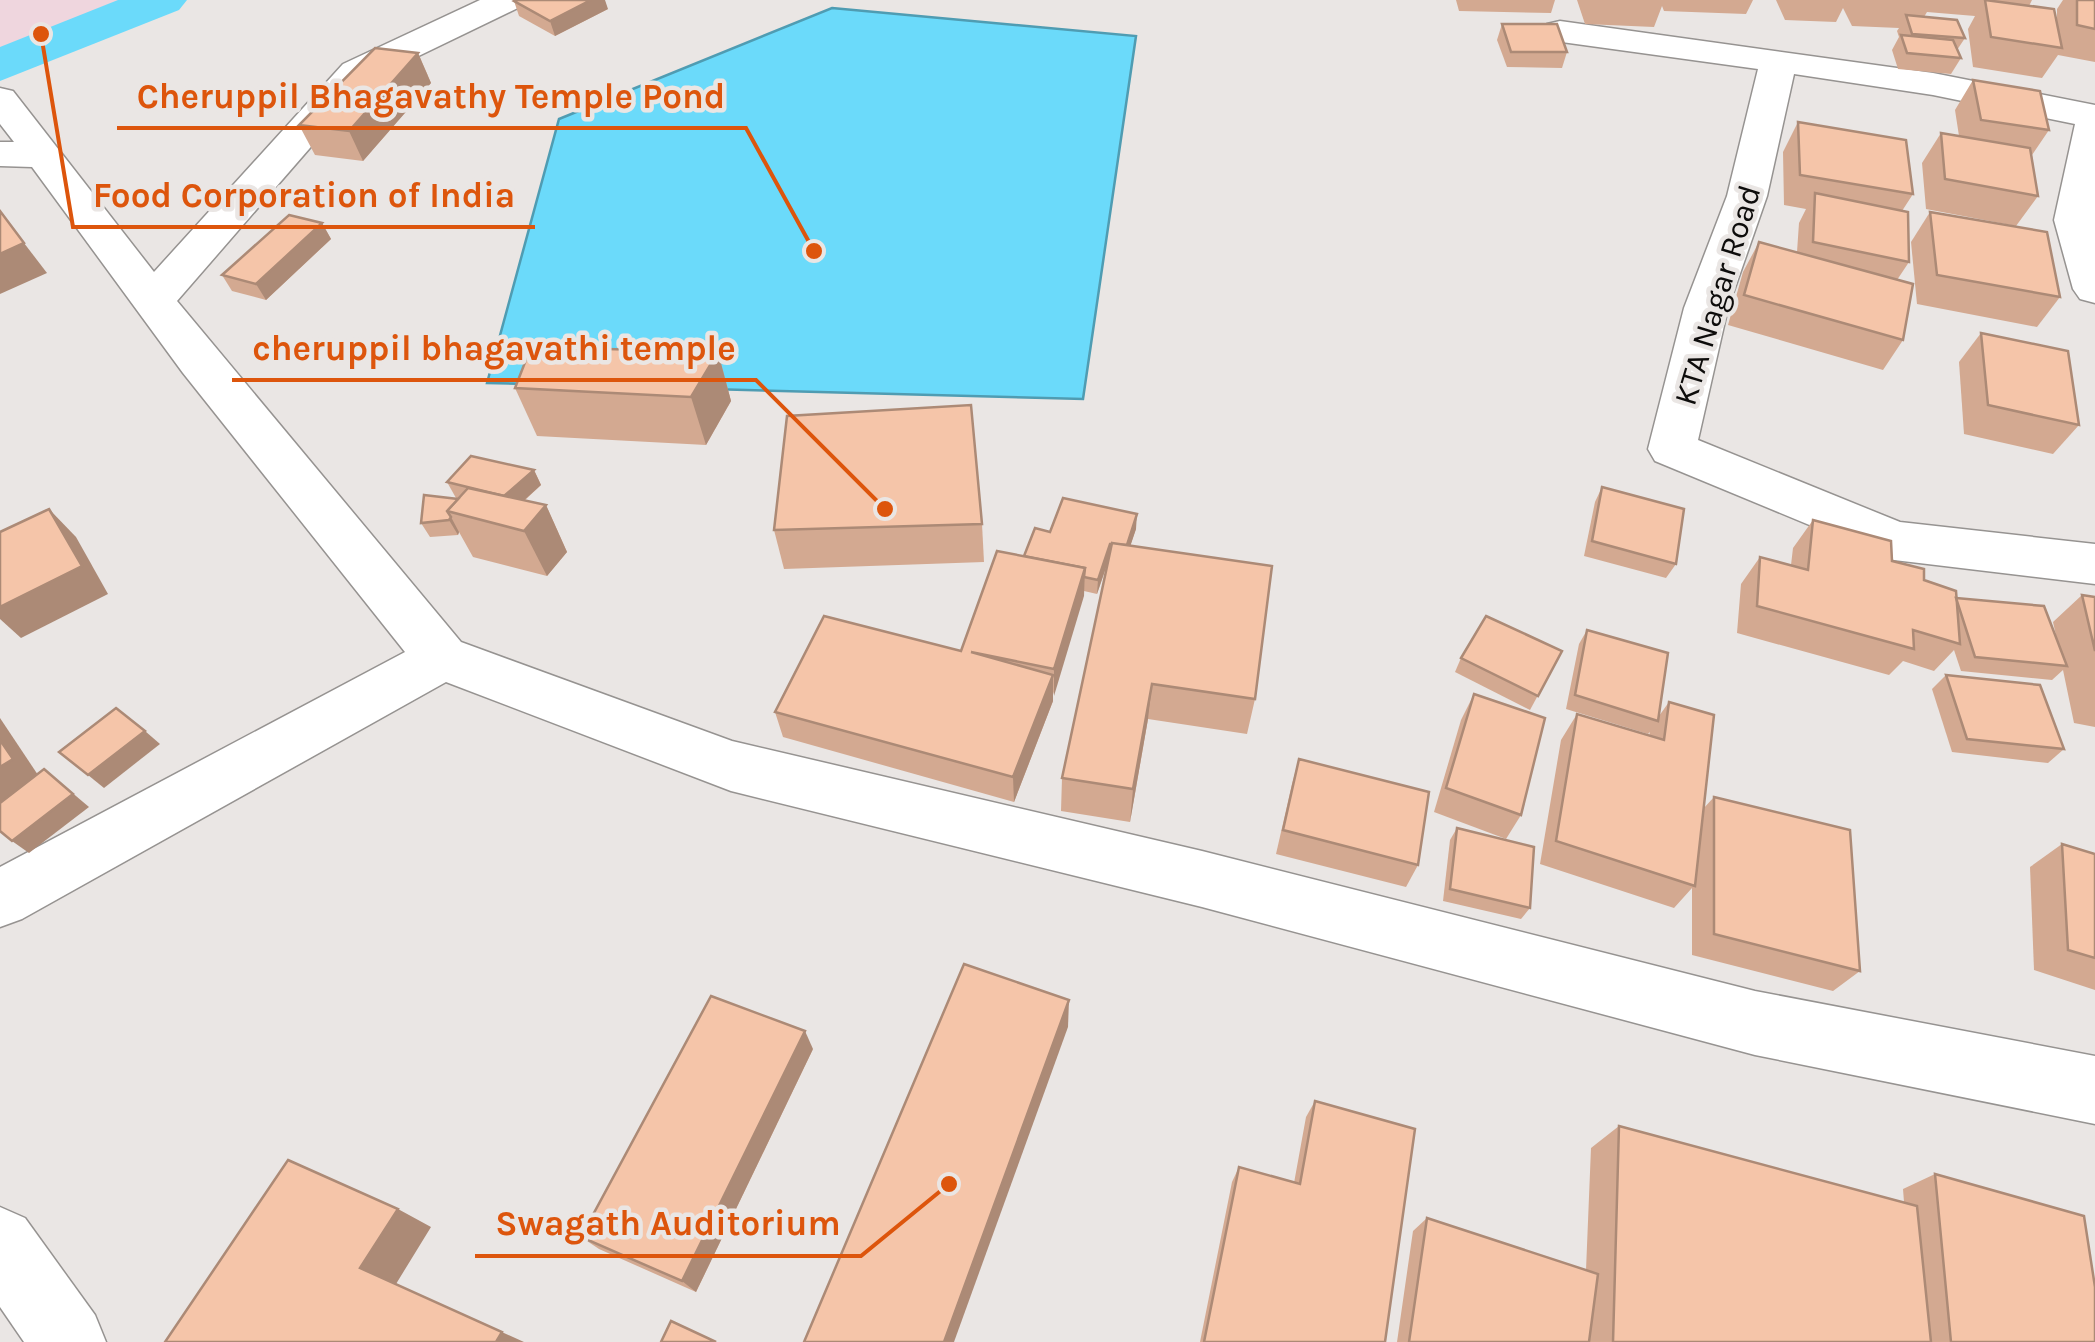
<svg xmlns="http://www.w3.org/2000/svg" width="2095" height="1342" viewBox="0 0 2095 1342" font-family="Karla,sans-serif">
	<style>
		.industrial { fill: #efd6de }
		.water { fill: #6bdafa; stroke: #4f9cb2; stroke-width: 2.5 }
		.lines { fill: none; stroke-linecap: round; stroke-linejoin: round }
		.canal { fill: #6bdafa; fill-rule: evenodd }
		.minor-casing { stroke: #969391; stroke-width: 3 }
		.minor { fill: #fff; fill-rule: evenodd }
		.wall { fill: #d3a991 }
		.shaded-wall { fill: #ac8a76 }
		.building { fill: #f5c5a9; stroke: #ac8a76; stroke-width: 2.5 }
		.labels { text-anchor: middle; stroke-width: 9; stroke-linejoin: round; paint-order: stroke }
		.street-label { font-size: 32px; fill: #0d0c0b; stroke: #eae6e4 }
		.leader { fill: none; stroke: #dd550c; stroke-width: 4 }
		.callout-dot { fill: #dd550c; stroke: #eae6e4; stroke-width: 4 }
		.callout-label { font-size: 35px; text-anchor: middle; font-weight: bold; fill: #dd550c; stroke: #eae6e4; stroke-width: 9; stroke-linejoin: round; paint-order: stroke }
	</style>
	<rect width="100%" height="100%" fill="#eae6e4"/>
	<path class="industrial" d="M0 0H163L0 68Z"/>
	<path class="water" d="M832 8 1136 36 1083 399 487 383 559 119Z"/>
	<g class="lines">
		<path class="canal" d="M118 0H187L179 10 0 81V47Z"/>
		<defs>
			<g id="minor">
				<path d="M480 0H526L520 7 369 80 177 301 461 642 732 741 1202 851 1755 991 2095 1056V1124L1755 1055 1202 907 731 791 446 682 22 919 0 927V867L405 652 183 373 32 167 0 166V142H14L0 124V88L13 91 154 272 343 64Z"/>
				<path d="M1560 21 1933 73 2095 105V303L2080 299 2073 289 2054 220 2075 124 1933 95 1794 74 1767 196 1728 308 1698 440 1900 522 2095 544V584L1894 560 1655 461 1648 449 1684 308 1727 196 1758 69 1547 40 1542 32 1547 24Z"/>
				<path d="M0 1207 25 1218 95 1315 106 1342H24L0 1307Z"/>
			</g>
		</defs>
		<use href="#minor" class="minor-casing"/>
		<use href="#minor" class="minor"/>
	</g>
	<g class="wall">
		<path d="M1456 0H1555L1551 13 1459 11Z"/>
		<path d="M1577 0H1753L1746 14 1664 11 1662 6 1654 27 1585 24Z"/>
		<path d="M1776 0H2032L2029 6 2057 27V9L2063 0H2095V62L2058 55 2042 78 1973 67 1968 29 1975 16 1927 12 1924 17 1965 38 1957 50 1961 58 1951 74 1898 69 1892 50 1899 37 1897 31 1899 28 1852 26 1843 8 1836 22 1785 20Z"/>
		<path d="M514 1 608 9 555 36 519 16Z"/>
		<path d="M1502 24 1567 52 1562 68 1507 67 1497 40Z"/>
		<path d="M418 53 431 83 363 161 315 155 299 125Z"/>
		<path d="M1973 80 2049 130 2032 155 2038 196 2016 226 1926 209 1922 163 1941 133 1959 136 1955 110Z"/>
		<path d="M1798 122 1913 194 1902 211 1909 262 1897 280 1903 340 1883 370 1728 325 1743 272 1759 242 1797 252 1799 223 1806 209 1784 205 1783 152Z"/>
		<path d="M1930 212 2060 297 2037 327 1917 304 1911 242Z"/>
		<path d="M322 223 331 239 266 300 232 291 222 275Z"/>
		<path d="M1981 333 2079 425 2053 454 1964 434 1959 362Z"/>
		<path d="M718 352 731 401 706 445 537 436 515 388Z"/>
		<path d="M534 470 541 485 524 501 546 505 567 552 547 576 473 557 459 532 458 535 430 537 421 523 458 498H456L447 482Z"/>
		<path d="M1602 487 1676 564 1666 578 1584 556 1595 502Z"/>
		<path d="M1813 520 1892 561 1956 598 2057 640 2053 622 2082 595 2095 597V727L2074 723 2063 670 2052 680 1961 671 1954 650 1934 671 1903 661 1889 675 1737 633 1741 584 1760 557 1791 565 1793 548Z"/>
		<path d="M982 524 984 562 784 569 774 530Z"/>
		<path d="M1136 529 1130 546 1255 699 1247 734 1148 719 1130 822 1061 811 1062 778 1108 561 1097 594 1084 591 1053 695V701L1014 802 783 737 775 712 961 651 1024 556 1050 532Z"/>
		<path d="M1587 630 1659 716 1669 702 1703 809 1714 797 1860 971 1833 991 1692 955V888L1674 908 1540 864 1561 740 1577 714 1649 736 1650 732 1648 734 1566 709 1579 644Z"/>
		<path d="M1562 651 1530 710 1455 672 1461 658Z"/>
		<path d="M1946 675 2064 749 2048 763 1952 752 1932 689Z"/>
		<path d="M1474 694 1521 815 1506 839 1434 812 1461 720Z"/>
		<path d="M1299 759 1418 865 1406 887 1276 854 1292 784Z"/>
		<path d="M1457 828 1530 908 1521 919 1443 901 1450 840Z"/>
		<path d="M2062 844 2095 854V990L2034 970 2030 867Z"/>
		<path d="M813 1049 696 1292 599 1249 581 1237Z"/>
		<path d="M1315 1101 1385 1342H1200L1232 1182 1239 1167 1294 1183 1306 1117Z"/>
		<path d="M1619 1126 1904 1202 1903 1189 1935 1174 2095 1342H1397L1413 1231 1427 1218 1586 1270 1591 1148Z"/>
	</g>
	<g class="shaded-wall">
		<path d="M591 0H605L608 9 555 36 550 21Z"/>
		<path d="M418 53 431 83 363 161 349 131Z"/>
		<path d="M322 223 331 239 266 300 256 284Z"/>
		<path d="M24 243 47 273 0 294V254Z"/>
		<path d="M718 352 731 401 706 445 691 397Z"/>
		<path d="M534 470 541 485 511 512 503 497Z"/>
		<path d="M546 505 567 552 547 576 524 531Z"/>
		<path d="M49 509 76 537 108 594 21 638 0 619V607Z"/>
		<path d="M1137 514 1136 529 1125 562 1126 547Z"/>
		<path d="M451 517 459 532 458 535 449 520Z"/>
		<path d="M1110 544 1109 559 1097 594 1098 580Z"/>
		<path d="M1085 568 1084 596 1054 696V669Z"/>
		<path d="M1053 675V701L1014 802 1013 777Z"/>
		<path d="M1152 684 1148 719 1130 822 1133 789Z"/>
		<path d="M0 718 44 784 0 811Z"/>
		<path d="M145 731 160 744 104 788 88 775Z"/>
		<path d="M44 769 89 807 29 853 12 841Z"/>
		<path d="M1069 1000 1068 1027 954 1342H944Z"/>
		<path d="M805 1031 813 1049 696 1292 682 1281Z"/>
		<path d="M398 1209 431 1227 396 1284 524 1342H496L360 1268Z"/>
	</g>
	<g class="building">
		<path d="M516 0H591L550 21 514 1Z"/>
		<path d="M1985 0 2054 9 2062 48 1991 37Z"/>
		<path d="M2077 0H2095V29L2077 25Z"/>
		<path d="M1906 15 1957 20 1965 38 1912 34Z"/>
		<path d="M1502 24H1557L1567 52H1511Z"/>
		<path d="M1901 35 1953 40 1961 58 1907 53Z"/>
		<path d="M375 48 418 53 349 131 299 125Z"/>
		<path d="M1973 80 2040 91 2049 130 1981 120Z"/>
		<path d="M1798 122 1906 140 1913 194 1800 175Z"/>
		<path d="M1941 133 2030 148 2038 196 1945 179Z"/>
		<path d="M1815 193 1908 212 1909 262 1813 242Z"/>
		<path d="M0 211 24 243 0 254Z"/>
		<path d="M1930 212 2047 232 2060 297 1937 275Z"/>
		<path d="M289 215 322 223 256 284 222 275Z"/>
		<path d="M1759 242 1913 284 1903 340 1744 295Z"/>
		<path d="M1981 333 2068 351 2079 425 1988 405Z"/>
		<path d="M531 347 718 352 691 397 515 388Z"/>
		<path d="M971 405 982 524 774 530 787 416Z"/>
		<path d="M471 456 534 470 504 496 447 482Z"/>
		<path d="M1602 487 1684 509 1676 564 1592 541Z"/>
		<path d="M468 488 546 505 524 531 447 511Z"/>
		<path d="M424 495 458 499 447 511 451 517 449 520 421 523Z"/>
		<path d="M1063 498 1137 514 1127 545 1110 544 1098 580 1084 577 1085 568 1024 556 1035 528 1050 532Z"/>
		<path d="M49 509 82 566 0 607V532Z"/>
		<path d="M1813 520 1891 541 1892 561 1924 569V580L1956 591 1960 644 1913 630 1914 649 1757 606 1760 557 1808 570Z"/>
		<path d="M1112 543 1272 566 1255 699 1152 684 1133 789 1062 778Z"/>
		<path d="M997 551 1085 568 1054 669 971 652 1053 675 1013 777 775 712 824 616 961 651Z"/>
		<path d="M2082 595 2095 597V651Z"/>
		<path d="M1956 598 2044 606 2067 666 1975 657Z"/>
		<path d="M1486 616 1562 651 1538 696 1461 658Z"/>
		<path d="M1587 630 1668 653 1658 721 1575 695Z"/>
		<path d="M1946 675 2040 685 2064 749 1967 739Z"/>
		<path d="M1474 694 1545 718 1521 815 1446 788Z"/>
		<path d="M1669 702 1714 715 1695 886 1556 841 1577 714 1664 740Z"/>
		<path d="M116 708 145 731 88 775 59 752Z"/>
		<path d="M0 740 13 759 0 767Z"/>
		<path d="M1299 759 1429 792 1418 865 1283 830Z"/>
		<path d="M44 769 73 794 12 841 0 831V803Z"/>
		<path d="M1714 797 1850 830 1860 971 1714 934Z"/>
		<path d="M1457 828 1534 847 1530 908 1450 889Z"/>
		<path d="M2062 844 2095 854V958L2068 950Z"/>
		<path d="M964 964 1069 1000 944 1342H804Z"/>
		<path d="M711 996 805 1031 682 1281 581 1237Z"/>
		<path d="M1315 1101 1415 1129 1385 1342H1204L1239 1167 1300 1184Z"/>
		<path d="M1619 1126 1917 1206 1931 1342H1613Z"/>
		<path d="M288 1160 398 1209 360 1268 502 1332 496 1342H165Z"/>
		<path d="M1935 1174 2084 1216 2095 1287V1342H1951Z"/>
		<path d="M1427 1218 1598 1274 1589 1342H1409Z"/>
		<path d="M671 1321 716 1342H661Z"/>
	</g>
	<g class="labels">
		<g class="street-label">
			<text transform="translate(1717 295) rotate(-73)" y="11">KTA Nagar Road</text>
		</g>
	</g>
	<path class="leader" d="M814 251L746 128H117M41 34L73 227H535M885 509L756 380H232M949 1184L861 1256H475"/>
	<g class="callout-dot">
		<circle cx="814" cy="251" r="10"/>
		<circle cx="41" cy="34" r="10"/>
		<circle cx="885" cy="509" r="10"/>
		<circle cx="949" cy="1184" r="10"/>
	</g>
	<g class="callout-label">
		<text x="431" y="108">Cheruppil Bhagavathy Temple Pond</text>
		<text x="304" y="207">Food Corporation of India</text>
		<text x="494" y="360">cheruppil bhagavathi temple</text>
		<text x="668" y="1235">Swagath Auditorium</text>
	</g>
</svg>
